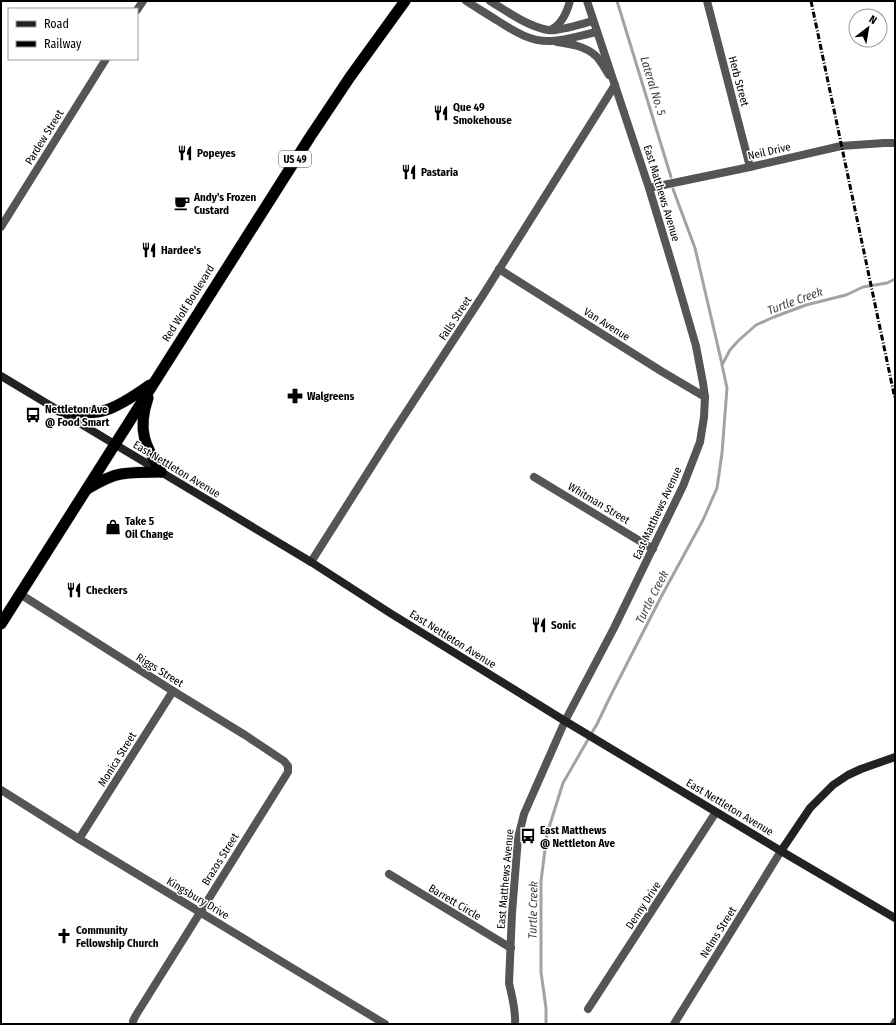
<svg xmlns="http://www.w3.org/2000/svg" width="896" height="1025" viewBox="0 0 896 1025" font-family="'Fira Sans Condensed',sans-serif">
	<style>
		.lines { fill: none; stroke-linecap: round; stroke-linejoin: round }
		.stream { stroke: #a3a3a3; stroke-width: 3 }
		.trunk-casing { stroke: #dbdbdb; stroke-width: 12 }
		.minor { stroke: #555; stroke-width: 8 }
		.tertiary { stroke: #555; stroke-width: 8 }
		.secondary { stroke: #222; stroke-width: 8 }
		.trunk { stroke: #000; stroke-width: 11 }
		.rail { stroke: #000; stroke-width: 3; stroke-dasharray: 6 2 1 2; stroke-linecap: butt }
		.labels { text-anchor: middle; stroke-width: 3; stroke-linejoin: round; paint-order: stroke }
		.shield { fill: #fff; stroke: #4c4c4c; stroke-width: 1 }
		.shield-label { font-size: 10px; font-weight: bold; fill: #000 }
		.street-label { font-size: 11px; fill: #000; stroke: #fff }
		.poi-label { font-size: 11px; font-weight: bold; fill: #000; stroke: #fff; text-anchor: start }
		.water-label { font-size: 12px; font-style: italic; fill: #444; stroke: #fff }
	</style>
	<rect width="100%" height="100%" fill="#fff"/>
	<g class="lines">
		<g class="stream">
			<path d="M617 1 671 177"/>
			<path d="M673 189 695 248 722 364"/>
			<path d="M546 1024V1008L541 972V881L547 834 563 783 597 724 612 693 661 597 703 520 717 488 722 453 727 388 722 365 730 350 738 341 756 325 774 317 806 305 846 295 863 287 887 283 895 279"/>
		</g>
		<defs>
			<g id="trunk">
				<path d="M148 398C137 430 145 446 161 472"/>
				<path d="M59 410C74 412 91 415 106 410 122 405 136 394 150 385"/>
				<path d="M87 489C97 483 109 476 121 474 134 472 148 472 161 472"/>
				<path d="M1 624 310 137 350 77 405 1"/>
			</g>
		</defs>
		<use href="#trunk" class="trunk-casing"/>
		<g class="minor">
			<path d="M707 1 750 167"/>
			<path d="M137 10 143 1"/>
			<path d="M649 188 750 167 841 146 884 143H895"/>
			<path d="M1 227 106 59"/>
			<path d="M499 269 661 371 705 397"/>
			<path d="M534 477 653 549"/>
			<path d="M311 562 394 431 483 295 615 85"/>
			<path d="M20 594 173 691 245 735 284 761 288 766V772L136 1015 133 1021V1024"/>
			<path d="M1 790 79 839 385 1024"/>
			<path d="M79 839 173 691"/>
			<path d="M389 874 511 948"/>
			<path d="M588 1009 716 812"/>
			<path d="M515 1024C516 1010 512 997 509 983L512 913 518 838 524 814 565 721"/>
			<path d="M674 1024 781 851"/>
			<path d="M894 1024 895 1022"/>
		</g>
		<g class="tertiary">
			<path d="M466 1C477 8 487 14 498 21 514 31 530 42 551 41 566 40 582 35 597 32"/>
			<path d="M490 1C508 12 527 26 548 30 557 32 584 23 593 21"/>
			<path d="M552 29C562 24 567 12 570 1"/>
			<path d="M557 42C571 44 585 46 596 56 601 61 605 69 609 75"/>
			<path d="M565 721 614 628 683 486 700 442 704 417 705 397 703 383 696 346 675 274 649 188 587 1"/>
		</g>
		<g class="secondary">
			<path d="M1 376 311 562 390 613 565 721 781 851 895 918"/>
			<path d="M781 851 810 808 833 785 848 775 861 769 895 757"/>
		</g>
		<use href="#trunk" class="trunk"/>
		<path class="rail" d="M811 1 895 399"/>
	</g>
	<defs>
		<symbol id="restaurant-bare" viewBox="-9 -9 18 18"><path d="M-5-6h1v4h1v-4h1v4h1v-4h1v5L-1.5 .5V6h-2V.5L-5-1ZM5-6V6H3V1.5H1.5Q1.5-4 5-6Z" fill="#000" stroke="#fff" stroke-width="2.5" paint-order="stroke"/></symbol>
		<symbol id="cafe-bare" viewBox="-9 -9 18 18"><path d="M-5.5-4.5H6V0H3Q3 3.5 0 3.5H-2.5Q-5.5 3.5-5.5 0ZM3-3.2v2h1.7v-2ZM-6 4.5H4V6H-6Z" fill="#000" stroke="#fff" stroke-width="2.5" paint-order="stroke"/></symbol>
		<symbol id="pharmacy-bare" viewBox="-9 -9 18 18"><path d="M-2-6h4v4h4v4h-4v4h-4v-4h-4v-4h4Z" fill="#000" stroke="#fff" stroke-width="2.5" paint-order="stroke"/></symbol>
		<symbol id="bus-bare" viewBox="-9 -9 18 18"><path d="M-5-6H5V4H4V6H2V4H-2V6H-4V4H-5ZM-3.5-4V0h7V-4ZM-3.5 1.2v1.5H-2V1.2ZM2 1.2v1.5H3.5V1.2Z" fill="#000" stroke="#fff" stroke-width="2.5" paint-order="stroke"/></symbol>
		<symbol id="shop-bare" viewBox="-9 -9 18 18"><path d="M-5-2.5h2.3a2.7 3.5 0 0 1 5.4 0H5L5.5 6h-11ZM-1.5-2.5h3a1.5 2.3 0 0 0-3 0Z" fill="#000" stroke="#fff" stroke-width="2.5" paint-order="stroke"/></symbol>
		<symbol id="church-bare" viewBox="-9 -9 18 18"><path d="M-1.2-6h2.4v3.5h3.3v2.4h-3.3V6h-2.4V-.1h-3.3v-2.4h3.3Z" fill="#000" stroke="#fff" stroke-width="2.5" paint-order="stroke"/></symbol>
	</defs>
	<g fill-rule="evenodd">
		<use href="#restaurant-bare" x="430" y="102" width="22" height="22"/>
		<use href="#restaurant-bare" x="174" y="142" width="22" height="22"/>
		<use href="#restaurant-bare" x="398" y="161" width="22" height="22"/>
		<use href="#cafe-bare" x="171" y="192" width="22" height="22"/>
		<use href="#restaurant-bare" x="138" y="239" width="22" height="22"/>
		<use href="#pharmacy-bare" x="284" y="385" width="22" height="22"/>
		<use href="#bus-bare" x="22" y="404" width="22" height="22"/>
		<use href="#shop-bare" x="102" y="516" width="22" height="22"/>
		<use href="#restaurant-bare" x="63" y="579" width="22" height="22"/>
		<use href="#restaurant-bare" x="528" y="614" width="22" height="22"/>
		<use href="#bus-bare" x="517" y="825" width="22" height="22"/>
		<use href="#church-bare" x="53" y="925" width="22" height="22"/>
	</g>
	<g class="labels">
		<rect class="shield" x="279" y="151" width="32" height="16" rx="3"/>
		<g class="shield-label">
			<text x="295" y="163">US 49</text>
		</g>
		<g class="street-label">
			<text transform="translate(739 81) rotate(75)" y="4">Herb Street</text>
			<text transform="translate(44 137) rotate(-58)" y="4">Pardew Street</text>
			<text transform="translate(769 151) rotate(-13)" y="4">Neil Drive</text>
			<text transform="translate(662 193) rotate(73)" y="4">East Matthews Avenue</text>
			<text transform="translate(188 303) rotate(-58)" y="4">Red Wolf Boulevard</text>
			<text transform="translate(455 318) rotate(-57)" y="4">Falls Street</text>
			<text transform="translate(607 324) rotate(32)" y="4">Van Avenue</text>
			<text transform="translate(177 469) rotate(31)" y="4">East Nettleton Avenue</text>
			<text transform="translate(599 503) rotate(31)" y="4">Whitman Street</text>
			<text transform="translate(657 513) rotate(-65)" y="4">East Matthews Avenue</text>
			<text transform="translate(453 639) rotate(32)" y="4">East Nettleton Avenue</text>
			<text transform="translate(160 670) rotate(32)" y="4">Riggs Street</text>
			<text transform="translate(117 759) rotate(-58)" y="4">Monica Street</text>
			<text transform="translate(730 807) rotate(31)" y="4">East Nettleton Avenue</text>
			<text transform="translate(220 859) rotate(-58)" y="4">Brazos Street</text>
			<text transform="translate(505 879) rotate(-85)" y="4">East Matthews Avenue</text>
			<text transform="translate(198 898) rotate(31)" y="4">Kingsbury Drive</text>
			<text transform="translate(455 902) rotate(31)" y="4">Barrett Circle</text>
			<text transform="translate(643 905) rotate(-57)" y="4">Denny Drive</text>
			<text transform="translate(718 932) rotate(-58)" y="4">Nelms Street</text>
		</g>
		<g class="poi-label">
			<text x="453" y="111">Que 49<tspan x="453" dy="13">Smokehouse</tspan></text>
			<text x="197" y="157">Popeyes</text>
			<text x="421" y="176">Pastaria</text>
			<text x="194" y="201">Andy's Frozen<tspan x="194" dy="13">Custard</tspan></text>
			<text x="161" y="254">Hardee's</text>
			<text x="307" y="400">Walgreens</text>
			<text x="45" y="413">Nettleton Ave<tspan x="45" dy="13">@ Food Smart</tspan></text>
			<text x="125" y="525">Take 5<tspan x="125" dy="13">Oil Change</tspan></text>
			<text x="86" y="594">Checkers</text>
			<text x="551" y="629">Sonic</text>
			<text x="540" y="834">East Matthews<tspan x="540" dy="13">@ Nettleton Ave</tspan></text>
			<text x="76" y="934">Community<tspan x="76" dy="13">Fellowship Church</tspan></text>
		</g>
		<g class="water-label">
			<text transform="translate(653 86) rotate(73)" y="4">Lateral No. 5</text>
			<text transform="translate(795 301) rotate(-20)" y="4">Turtle Creek</text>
			<text transform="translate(652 597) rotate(-63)" y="4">Turtle Creek</text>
			<text transform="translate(533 910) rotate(-89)" y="4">Turtle Creek</text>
		</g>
	</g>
	<rect width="896" height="1025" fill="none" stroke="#000000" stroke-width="4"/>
	<rect x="8" y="8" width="130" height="52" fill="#ffffff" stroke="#999999"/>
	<rect x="16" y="21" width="20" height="6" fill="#222222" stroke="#999999"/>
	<text x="44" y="28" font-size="12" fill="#000000">Road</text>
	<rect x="16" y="41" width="20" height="6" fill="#000000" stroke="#999999"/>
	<text x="44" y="48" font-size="12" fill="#000000">Railway</text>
	<g transform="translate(868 28) rotate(31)"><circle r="19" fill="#ffffff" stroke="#999999"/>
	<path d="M0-3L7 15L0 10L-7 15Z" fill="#000000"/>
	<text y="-6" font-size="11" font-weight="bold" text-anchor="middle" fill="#000000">N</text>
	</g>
</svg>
